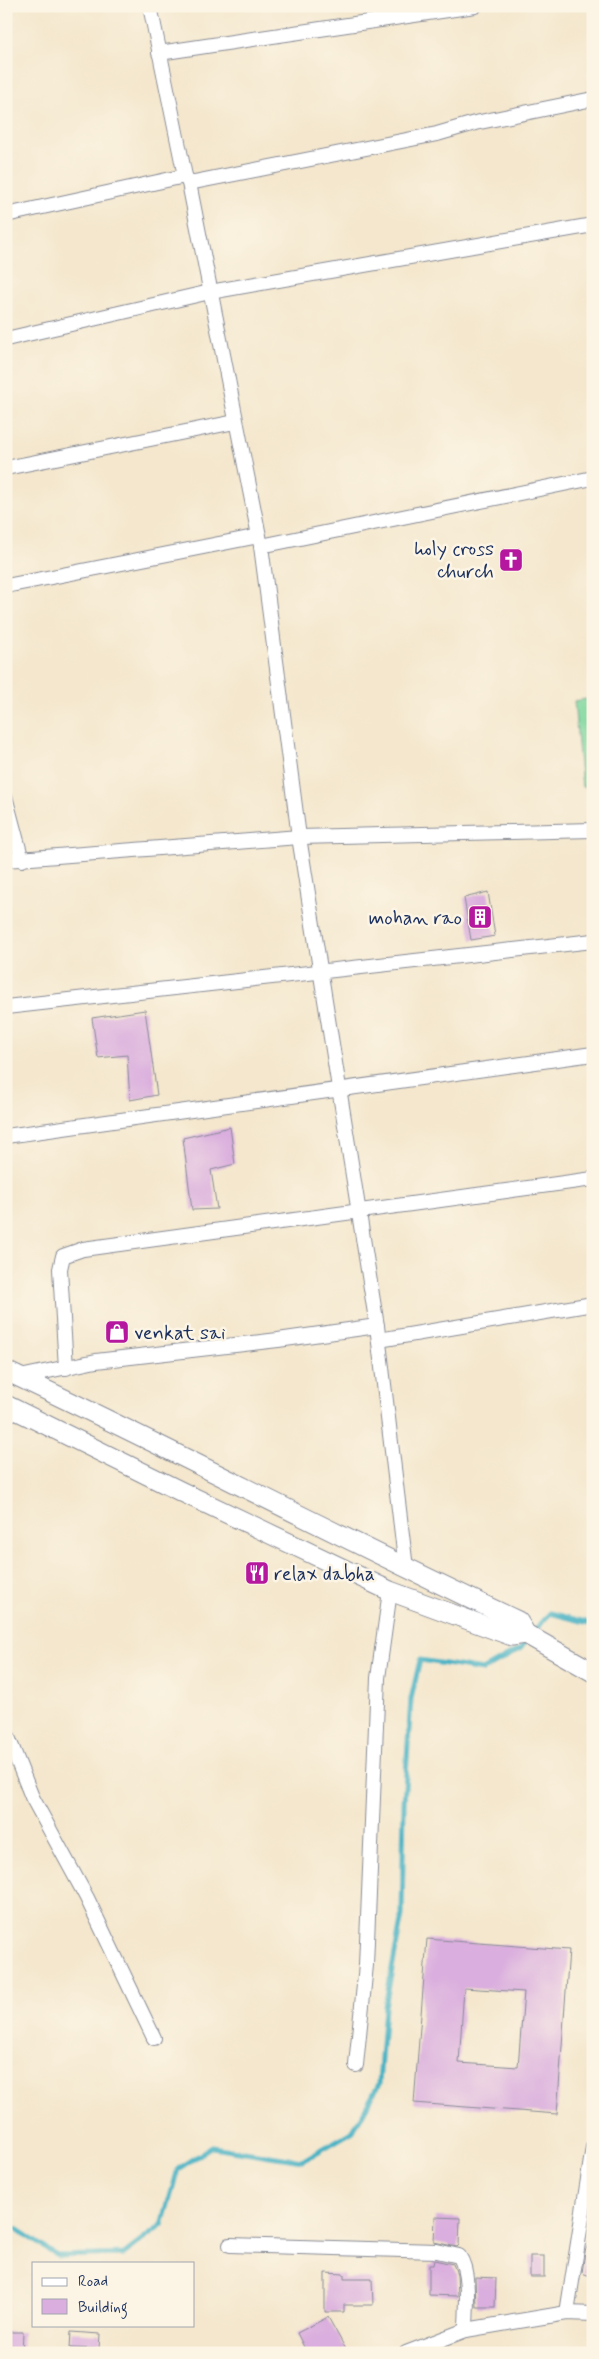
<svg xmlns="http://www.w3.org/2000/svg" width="599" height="2359" viewBox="0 0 599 2359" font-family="Mynerve,sans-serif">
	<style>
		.green { fill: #7cd79d; stroke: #4c837e }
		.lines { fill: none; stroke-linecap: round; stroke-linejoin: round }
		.stream { stroke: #48b3c5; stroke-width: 5 }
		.building { fill: #daaede; fill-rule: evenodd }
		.street-casing { stroke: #888b96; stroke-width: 16 }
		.secondary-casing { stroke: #888b96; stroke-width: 21 }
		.street { stroke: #fff; stroke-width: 14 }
		.secondary { stroke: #fff; stroke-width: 19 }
		.labels { text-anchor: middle; stroke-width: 5; stroke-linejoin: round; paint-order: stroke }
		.poi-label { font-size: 20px; fill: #1b2f5e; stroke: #fcf5e5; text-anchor: end }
	</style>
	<rect width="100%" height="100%" fill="#fcf5e5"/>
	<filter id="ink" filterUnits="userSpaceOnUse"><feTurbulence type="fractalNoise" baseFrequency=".02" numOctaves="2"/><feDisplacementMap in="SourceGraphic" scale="10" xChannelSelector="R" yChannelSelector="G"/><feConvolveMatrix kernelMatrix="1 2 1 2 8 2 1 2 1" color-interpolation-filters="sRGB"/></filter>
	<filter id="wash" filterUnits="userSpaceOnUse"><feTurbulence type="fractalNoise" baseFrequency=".0096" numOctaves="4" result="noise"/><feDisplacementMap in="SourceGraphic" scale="20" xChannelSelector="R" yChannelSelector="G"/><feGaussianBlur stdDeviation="1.12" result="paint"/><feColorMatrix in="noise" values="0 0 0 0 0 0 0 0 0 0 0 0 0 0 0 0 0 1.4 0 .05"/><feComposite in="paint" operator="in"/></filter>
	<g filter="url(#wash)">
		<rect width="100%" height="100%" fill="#f4e7cd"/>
		<path class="green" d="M593 698V787H582L574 701Z"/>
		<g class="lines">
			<g class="stream">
				<path d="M533 1633 550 1613 593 1624"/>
				<path d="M6 2222 57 2256 124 2254 162 2225 178 2169 212 2147 302 2161 353 2131 379 2084 385 2007 402 1915 404 1804 411 1699 420 1660 483 1670 520 1649 528 1639"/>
			</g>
		</g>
		<g id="blocks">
			<g class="building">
				<path d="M488 892 495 936 471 940 464 898Z"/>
				<path d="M145 1010 157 1095 130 1100 127 1055 98 1058 92 1018Z"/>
				<path d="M230 1127 235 1164 211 1170 217 1209 192 1210 183 1138Z"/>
				<path d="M427 1939 569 1950 557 2114 414 2103ZM464 1988 524 1992 518 2067 459 2063Z"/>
				<path d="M435 2217 460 2218 459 2245 457 2247 434 2242Z"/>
				<path d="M591 2237H593V2277L582 2273 585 2252Z"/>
				<rect x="530" y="2256" width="14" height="21"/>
				<path d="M434 2260 453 2264 457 2274 458 2296 429 2295V2265H433Z"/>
				<path d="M325 2273 344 2274V2279H372L373 2305H344V2312H325Z"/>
				<path d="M475 2277 496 2278 495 2307H476Z"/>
				<path d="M328 2317 348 2353H307L297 2333Z"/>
				<path d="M6 2332H23L22 2353H6Z"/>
				<path d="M71 2332 100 2334 99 2349 70 2348Z"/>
			</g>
		</g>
	</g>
	<g filter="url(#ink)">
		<use href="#blocks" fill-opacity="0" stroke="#888b96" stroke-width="1"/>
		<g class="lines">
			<defs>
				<g id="street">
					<path d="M150 6 185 176 189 183 261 546 299 837 377 1326 406 1568"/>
					<path d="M159 53 475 6"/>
					<path d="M189 183 437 134 475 123 593 99"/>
					<path d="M6 215 185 176"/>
					<path d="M6 339 210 292 593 225"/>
					<path d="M6 468 235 422"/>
					<path d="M261 546 593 478"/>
					<path d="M6 586 259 536"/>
					<path d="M6 800 22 860"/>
					<path d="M6 860 299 837 593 830"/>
					<path d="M6 1007 593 941"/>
					<path d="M6 1136 593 1054"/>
					<path d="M379 1340 593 1304"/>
					<path d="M66 1368 60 1269 63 1256 83 1249 593 1179"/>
					<path d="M20 1377 96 1361 278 1340 377 1326"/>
					<path d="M6 1732 32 1797 87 1898 154 2038"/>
					<path d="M356 2065 366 1965 378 1678 390 1591"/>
					<path d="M230 2245 437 2251 459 2256C471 2273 466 2310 466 2330"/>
					<path d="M567 2313 593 2147"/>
					<path d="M406 2353 466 2330 567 2313 593 2314"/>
				</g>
				<g id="secondary">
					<path d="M6 1371C178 1452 346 1541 518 1621L526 1634 593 1672"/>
					<path d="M6 1405 180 1491 390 1591 512 1636 526 1634"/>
				</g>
			</defs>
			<use href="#street" class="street-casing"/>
			<use href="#secondary" class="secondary-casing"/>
			<use href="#street" class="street"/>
			<use href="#secondary" class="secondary"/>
		</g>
	</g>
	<defs>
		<symbol id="church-square" viewBox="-11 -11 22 22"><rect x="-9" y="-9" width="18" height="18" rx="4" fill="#b5179e" stroke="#fcf5e5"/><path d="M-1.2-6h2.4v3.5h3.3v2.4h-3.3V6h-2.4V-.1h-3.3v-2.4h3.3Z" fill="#fff"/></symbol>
		<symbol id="building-square" viewBox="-11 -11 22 22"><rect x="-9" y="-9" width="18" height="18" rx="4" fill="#b5179e" stroke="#fcf5e5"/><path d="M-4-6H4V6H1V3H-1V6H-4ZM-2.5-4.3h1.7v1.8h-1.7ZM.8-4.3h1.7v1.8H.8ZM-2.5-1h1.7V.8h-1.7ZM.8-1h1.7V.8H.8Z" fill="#fff"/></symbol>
		<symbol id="shop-square" viewBox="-11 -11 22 22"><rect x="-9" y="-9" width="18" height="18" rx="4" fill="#b5179e" stroke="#fcf5e5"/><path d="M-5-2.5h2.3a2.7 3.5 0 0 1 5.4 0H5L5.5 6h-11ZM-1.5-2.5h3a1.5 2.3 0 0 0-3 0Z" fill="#fff"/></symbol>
		<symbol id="restaurant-square" viewBox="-11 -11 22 22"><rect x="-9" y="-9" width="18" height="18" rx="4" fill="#b5179e" stroke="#fcf5e5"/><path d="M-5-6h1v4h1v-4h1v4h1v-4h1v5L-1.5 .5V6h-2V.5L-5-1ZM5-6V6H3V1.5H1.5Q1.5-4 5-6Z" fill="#fff"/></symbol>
	</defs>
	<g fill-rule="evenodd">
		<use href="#church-square" x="497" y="546" width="28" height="28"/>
		<use href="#building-square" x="466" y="903" width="28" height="28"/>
		<use href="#shop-square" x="103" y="1318" width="28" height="28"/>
		<use href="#restaurant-square" x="243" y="1559" width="28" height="28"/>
	</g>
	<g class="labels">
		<g class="poi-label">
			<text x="494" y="555">holy cross<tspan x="494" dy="23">church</tspan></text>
			<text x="462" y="924">mohan rao</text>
			<text x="134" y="1339" text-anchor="start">venkat sai</text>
			<text x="274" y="1580" text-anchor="start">relax dabha</text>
		</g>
	</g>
	<rect width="599" height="2359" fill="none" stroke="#fcf5e5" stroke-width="25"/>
	<rect x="32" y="2262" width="162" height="65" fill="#fcf5e5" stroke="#a2a6af"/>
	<rect x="42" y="2278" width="25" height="8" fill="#ffffff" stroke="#a2a6af"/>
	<text x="78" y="2286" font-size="15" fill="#1b2f5e">Road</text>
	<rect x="42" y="2299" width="25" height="15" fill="#daaede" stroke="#a2a6af"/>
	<text x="78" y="2312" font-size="15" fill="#1b2f5e">Building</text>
</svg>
